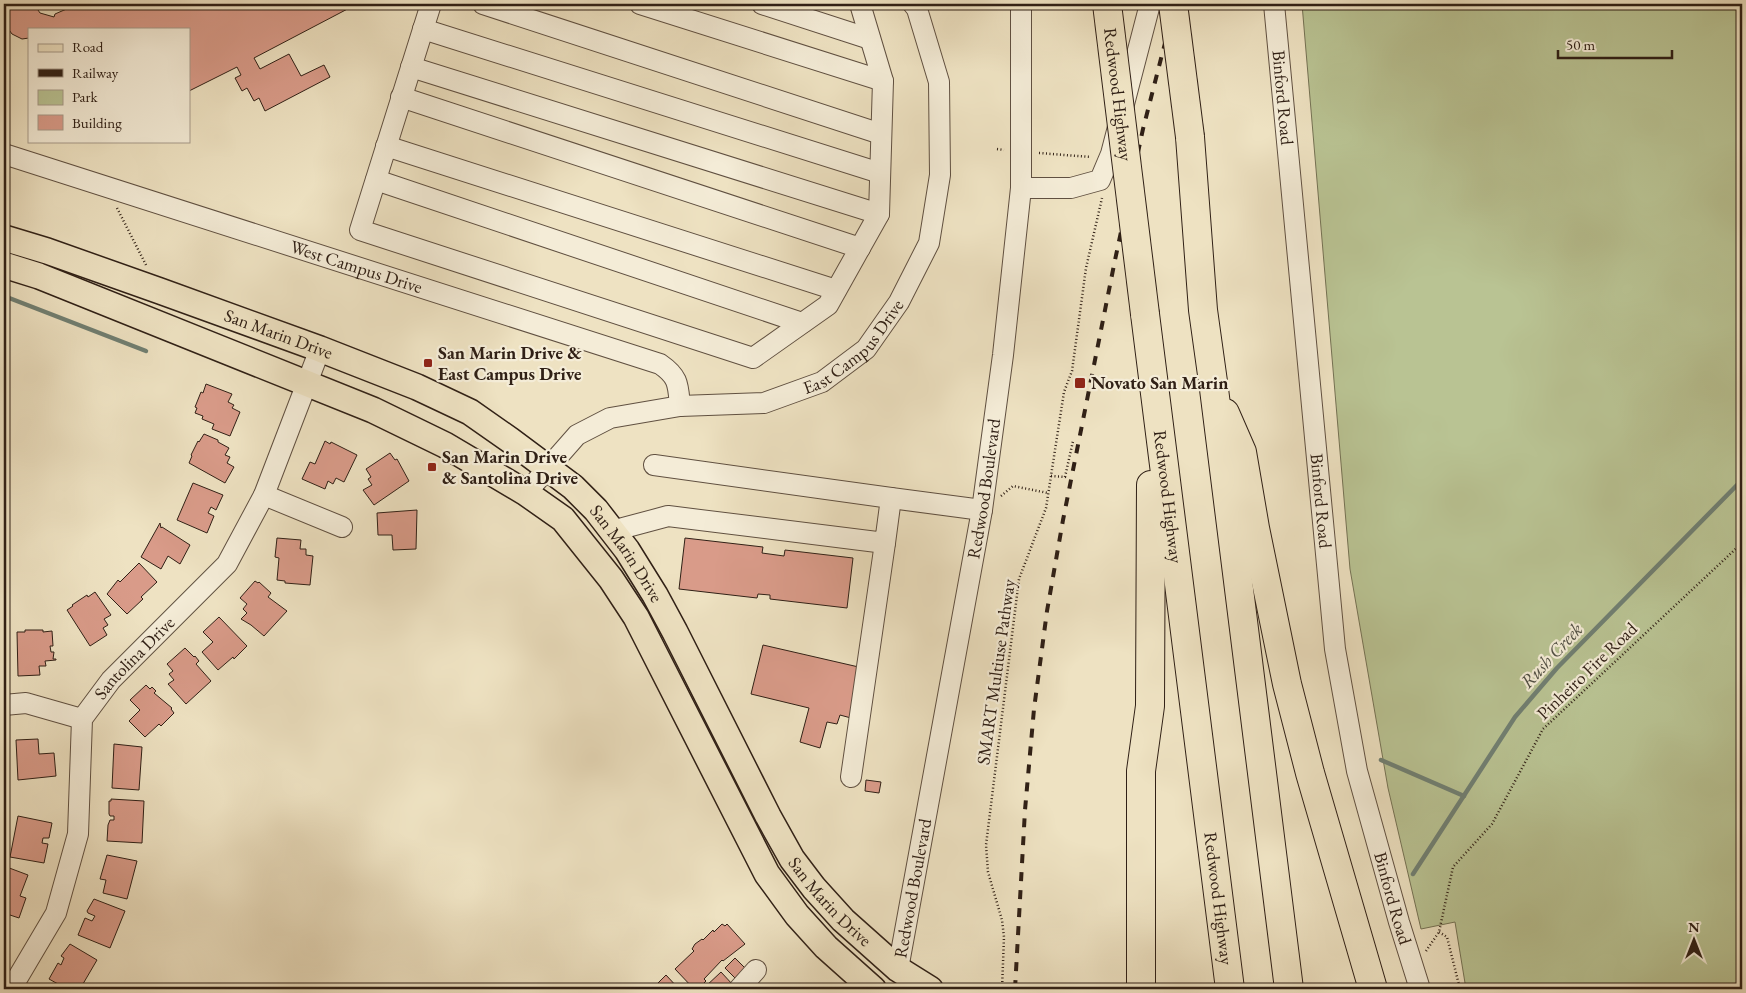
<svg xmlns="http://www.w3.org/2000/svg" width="1746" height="993" viewBox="0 0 1746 993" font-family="'EB Garamond',serif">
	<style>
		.green { fill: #b9c393; stroke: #747254 }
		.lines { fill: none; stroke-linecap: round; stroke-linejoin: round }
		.stream { stroke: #707f72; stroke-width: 4.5 }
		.building { fill: #d99b89; stroke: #302016 }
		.minor-casing { stroke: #605041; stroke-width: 22 }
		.major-casing { stroke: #302016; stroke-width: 28 }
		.highway-casing { stroke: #302016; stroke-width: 30 }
		.path { stroke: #302016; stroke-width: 2.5; stroke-dasharray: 1 2.5; stroke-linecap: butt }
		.minor { stroke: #f4ecd7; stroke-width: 20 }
		.major { stroke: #eee2c2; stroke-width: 25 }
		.highway { stroke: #eee2c2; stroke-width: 28 }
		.rail { stroke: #302016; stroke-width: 4; stroke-dasharray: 9 9; stroke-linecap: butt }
		.highway-bridge-casing { stroke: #302016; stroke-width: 30; stroke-linecap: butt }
		.highway-bridge { stroke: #eee2c2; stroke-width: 28 }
		.poi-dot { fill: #8f2418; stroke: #f4ecd7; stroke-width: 2 }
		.labels { text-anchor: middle; stroke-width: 4.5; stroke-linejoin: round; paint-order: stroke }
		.street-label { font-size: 18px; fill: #302016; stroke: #f4ecd7 }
		.poi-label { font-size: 18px; font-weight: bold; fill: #302016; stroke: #f4ecd7; text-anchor: start }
		.water-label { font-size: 19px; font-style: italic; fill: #504f44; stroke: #f4ecd7 }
	</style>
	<rect width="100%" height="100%" fill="#eee2c2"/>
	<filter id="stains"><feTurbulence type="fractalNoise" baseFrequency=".004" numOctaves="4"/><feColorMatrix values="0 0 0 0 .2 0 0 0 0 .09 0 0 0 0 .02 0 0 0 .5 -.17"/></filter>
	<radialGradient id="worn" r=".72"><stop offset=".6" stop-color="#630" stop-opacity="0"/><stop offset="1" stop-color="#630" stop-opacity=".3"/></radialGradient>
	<path class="green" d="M1302 4H1742V989H1466L1455 922 1421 929 1388 788 1350 569Z"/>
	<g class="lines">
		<g class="stream">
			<path d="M4 296 146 351"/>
			<path d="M1381 760 1464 796"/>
			<path d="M1413 874 1515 717 1557 668 1742 480"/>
		</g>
	</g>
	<g class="building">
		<path d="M4 4H11L15 6 20 4H28L36 7 40 13 54 17 55 14 78 4H357L254 58 260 69 289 54 301 76 324 65 330 77 265 111 259 98 254 101 247 88 242 91 235 78 241 75 237 67 189 91V29H29V38L22 39 12 34 7 27 6 21H4Z"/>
		<path d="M206 384 232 394 228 402 234 405 232 408 240 412 230 436 212 429 214 424 202 419 203 416 195 413 197 408 195 407 201 392 203 393Z"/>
		<path d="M204 434 218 440V442L229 448 225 455 230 457 227 463 234 467 225 483 189 463 192 456 191 455 198 441 199 442Z"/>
		<path d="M325 441 330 444 331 442 357 455 344 482 336 478 333 484 328 481 325 489 302 479 310 462 315 464Z"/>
		<path d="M390 453 395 460 397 459 409 481 374 505 363 490 372 485 368 479 371 477 366 469Z"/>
		<path d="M193 483 223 495 216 510 211 507 208 513 214 516 207 533 177 520Z"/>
		<path d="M417 510 416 549 393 550 392 535H378L377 513Z"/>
		<path d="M160 523 161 528 162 527 190 545 180 564 168 556 161 569 141 557Z"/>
		<path d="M277 538 301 540 300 549H306V555L313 556 310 585 285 583V581L277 580 279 558 275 557Z"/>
		<path d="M685 538 763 547 762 553 784 556 785 550 853 558 847 608 770 599V595L758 594 757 598 679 589Z"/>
		<path d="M139 563 157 582 141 597 143 599 127 614 107 594 118 580 120 582Z"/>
		<path d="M255 581 258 583 259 582 271 593 268 597 287 611 264 636 251 625 241 619 247 613 243 609 247 604 240 598Z"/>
		<path d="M95 592 111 615 104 619 108 625 103 628 107 635 90 646 67 610 73 606 72 605 87 595 88 597Z"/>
		<path d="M219 617 247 646 234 659 233 657 218 670 202 652 213 642 203 632Z"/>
		<path d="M25 630H43V632L52 631 53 646H50L51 652H54L53 659H56V660L45 661 46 666H39L40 675 18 676 17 632H25Z"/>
		<path d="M7 637 8 677H4V638Z"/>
		<path d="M763 645 863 668 851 718 840 715 837 724 827 722 820 748 800 742 809 708 751 694Z"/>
		<path d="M185 648 194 657 195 656 199 661 196 664 211 681 186 704 168 684 174 680 169 674 173 671 167 664Z"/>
		<path d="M146 685 150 689 152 687 156 691 154 693 172 708 171 709 174 713 161 726 159 724 145 737 129 721 140 710 130 700Z"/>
		<rect x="4" y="732" width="3" height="30"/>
		<path d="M38 739 39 754 54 753 56 776 18 780 16 740Z"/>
		<path d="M114 744 142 747 139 790 112 788Z"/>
		<path d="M866 780 881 782 879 793 865 791Z"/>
		<path d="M111 799 144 801 142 843 107 841 108 825 110 820H114V816H110L109 814V801H111Z"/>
		<path d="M18 816 52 823 49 838H43L42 843 48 844 44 863 10 857Z"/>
		<path d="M107 855 137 861 127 899 103 893 106 880 100 879Z"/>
		<path d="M4 866 28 875 20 896 26 898 19 918 4 913Z"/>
		<path d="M94 899 125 911 110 948 78 935 85 918 92 921 95 916 88 913 87 911Z"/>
		<path d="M722 924 725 926 727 924 745 944 723 961 722 960 704 979 706 981 698 989H694L675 969 694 951 692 949 695 944 702 939 703 940 713 930 714 932Z"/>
		<path d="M70 944 97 960 80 989H67L49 979 58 963 61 965 64 958 61 956Z"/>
		<path d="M735 958 748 971 737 980 725 968Z"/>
		<path d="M721 972 733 985 728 989H708L705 987Z"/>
		<path d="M666 975 679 989H654L656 985Z"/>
	</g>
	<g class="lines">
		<defs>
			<g id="minor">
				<path d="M431 4 360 230 753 358 828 305 879 214 883 81 860 4"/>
				<path d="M483 4 881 134"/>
				<path d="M640 4 883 81"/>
				<path d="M762 4 870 39"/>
				<path id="s1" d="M1274 4 1335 649 1357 771 1399 922 1420 989"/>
				<path d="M423 29 880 173"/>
				<path d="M411 67 879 214"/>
				<path d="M401 97 860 248"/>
				<path d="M386 146 836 290"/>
				<path id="s2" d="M4 154 660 364C679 377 678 385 680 406"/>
				<path d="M376 180 802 323"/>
				<path d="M1021 188H1071L1100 180 1111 154 1150 4"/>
				<path id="s3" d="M526 493 577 435 610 418 680 406 764 403 822 382 866 349 899 302 929 243 940 175 939 82 917 9 913 4"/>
				<path d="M264 495 342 527"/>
				<path d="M891 498 982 510"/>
				<path d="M612 531 668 516 885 543 891 498 654 465"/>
				<path d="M4 705 26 703 82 719"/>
				<path d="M851 777 885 543"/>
				<path id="s4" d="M898 969 982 510 1003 355 1021 188V4"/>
				<path id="s5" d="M11 989 56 913 78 834 82 719 111 680 227 564 264 495 320 349"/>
				<path d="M739 989 756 970"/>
			</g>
			<g id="major">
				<path id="s6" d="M4 238 47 251 160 291 320 349 417 387 470 412 510 440 573 487 596 510 627 550 655 595 675 632 768 816 792 859 814 888 843 920 898 969 930 989"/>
				<path d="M4 265 39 276 373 410 445 445 526 493 563 519 611 579 636 617 767 874 797 915 826 947 873 989"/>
			</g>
			<g id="highway">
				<path d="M1190 137 1203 310 1214 389 1289 989"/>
				<path id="s7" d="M1145 314 1230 989"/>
				<path d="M1225 413 1242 452 1255 528 1287 684 1310 773 1373 989"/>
				<path d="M1141 989V771L1150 706 1151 485"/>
			</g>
		</defs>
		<use href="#minor" class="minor-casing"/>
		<use href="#major" class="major-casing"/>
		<use href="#highway" class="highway-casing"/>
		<g class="path">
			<path d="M997 149 1004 150"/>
			<path d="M1039 153 1091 157"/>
			<path d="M117 208 146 265"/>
			<path d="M1051 476 1065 477 1073 441"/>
			<path d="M1001 496 1013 486 1048 493"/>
			<path d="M1439 932 1447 937 1460 989"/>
			<path d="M1426 951 1439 932 1453 867 1492 824 1543 729 1742 543"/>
			<path d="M1002 989 1004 937 1002 920 988 872 986 845 1019 579 1046 508 1064 392 1072 371 1086 268 1102 198"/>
		</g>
		<use href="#minor" class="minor"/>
		<use href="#major" class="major"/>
		<use href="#highway" class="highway"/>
		<path class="rail" d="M1015 989 1025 810 1034 709 1047 611 1063 520 1115 260 1143 129 1175 4"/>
		<defs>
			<g id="highway-bridge">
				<path id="s8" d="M1107 4 1145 314"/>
				<path d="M1173 4 1190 137"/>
			</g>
		</defs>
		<use href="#highway-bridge" class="highway-bridge-casing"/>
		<use href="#highway-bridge" class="highway-bridge"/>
	</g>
	<g class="poi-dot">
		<rect x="423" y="358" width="10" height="10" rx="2.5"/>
		<rect x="1074" y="377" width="12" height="12" rx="2.5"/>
		<rect x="427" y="462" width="10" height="10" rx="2.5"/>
	</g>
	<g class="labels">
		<g class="street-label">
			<text dy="6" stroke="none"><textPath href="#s8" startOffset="91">Redwood Highway</textPath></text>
			<text dy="6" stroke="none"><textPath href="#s1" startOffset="94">Binford Road</textPath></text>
			<text dy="6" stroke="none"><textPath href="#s2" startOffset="370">West Campus Drive</textPath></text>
			<text dy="6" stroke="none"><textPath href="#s6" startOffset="291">San Marin Drive</textPath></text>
			<text dy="6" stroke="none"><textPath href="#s3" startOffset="378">East Campus Drive</textPath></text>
			<text dy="6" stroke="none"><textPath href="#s4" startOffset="488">Redwood Boulevard</textPath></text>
			<text dy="6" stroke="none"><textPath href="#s7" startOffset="184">Redwood Highway</textPath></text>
			<text dy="6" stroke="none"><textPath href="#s1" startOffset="499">Binford Road</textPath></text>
			<text dy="6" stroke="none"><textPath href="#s6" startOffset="711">San Marin Drive</textPath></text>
			<text dy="6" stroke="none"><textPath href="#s5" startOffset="366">Santolina Drive</textPath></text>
			<text transform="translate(1587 671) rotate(-44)" y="6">Pinheiro Fire Road</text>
			<text transform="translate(996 672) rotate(-82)" y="6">SMART Multiuse Pathway</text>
			<text dy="6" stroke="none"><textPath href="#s4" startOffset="82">Redwood Boulevard</textPath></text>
			<text dy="6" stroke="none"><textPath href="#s7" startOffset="589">Redwood Highway</textPath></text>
			<text dy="6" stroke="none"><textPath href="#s1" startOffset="904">Binford Road</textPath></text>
			<text dy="6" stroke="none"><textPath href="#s6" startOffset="1116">San Marin Drive</textPath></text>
		</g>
		<g class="poi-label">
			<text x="438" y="359">San Marin Drive &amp;<tspan x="438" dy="21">East Campus Drive</tspan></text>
			<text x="1091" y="389">Novato San Marin</text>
			<text x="442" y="463">San Marin Drive<tspan x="442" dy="21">&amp; Santolina Drive</tspan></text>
		</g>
		<g class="water-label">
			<text transform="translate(1551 655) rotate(-47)" y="7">Rush Creek</text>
		</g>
	</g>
	<rect width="1746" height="993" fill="none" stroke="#eee2c2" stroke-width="20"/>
	<rect x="5" y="5" width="1736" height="983" fill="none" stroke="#302016" stroke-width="2.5"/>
	<rect x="10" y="10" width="1726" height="973" fill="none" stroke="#302016"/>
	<rect x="28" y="28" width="162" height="115" fill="#f4ecd7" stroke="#a69a8a"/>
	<rect x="38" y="44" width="25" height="8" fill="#eee2c2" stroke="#a69a8a"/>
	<text x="72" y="52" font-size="15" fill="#302016">Road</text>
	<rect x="38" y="69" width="25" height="8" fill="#302016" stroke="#a69a8a"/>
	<text x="72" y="78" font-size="15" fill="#302016">Railway</text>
	<rect x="38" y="90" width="25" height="15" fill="#b9c393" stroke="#a69a8a"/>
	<text x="72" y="102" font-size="15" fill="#302016">Park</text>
	<rect x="38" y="115" width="25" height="15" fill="#d99b89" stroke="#a69a8a"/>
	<text x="72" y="128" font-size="15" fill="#302016">Building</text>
	<g transform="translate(1694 940)" stroke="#f4ecd7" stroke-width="4" paint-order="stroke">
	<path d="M0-4L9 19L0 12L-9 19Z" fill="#302016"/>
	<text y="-8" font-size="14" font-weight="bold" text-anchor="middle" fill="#302016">N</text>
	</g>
	<path d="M1558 50v8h114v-8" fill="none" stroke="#302016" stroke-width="2.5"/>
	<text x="1566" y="50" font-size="15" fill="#302016" stroke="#f4ecd7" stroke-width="4" paint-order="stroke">50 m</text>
	<rect width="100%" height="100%" filter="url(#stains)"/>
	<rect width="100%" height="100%" fill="url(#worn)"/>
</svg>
